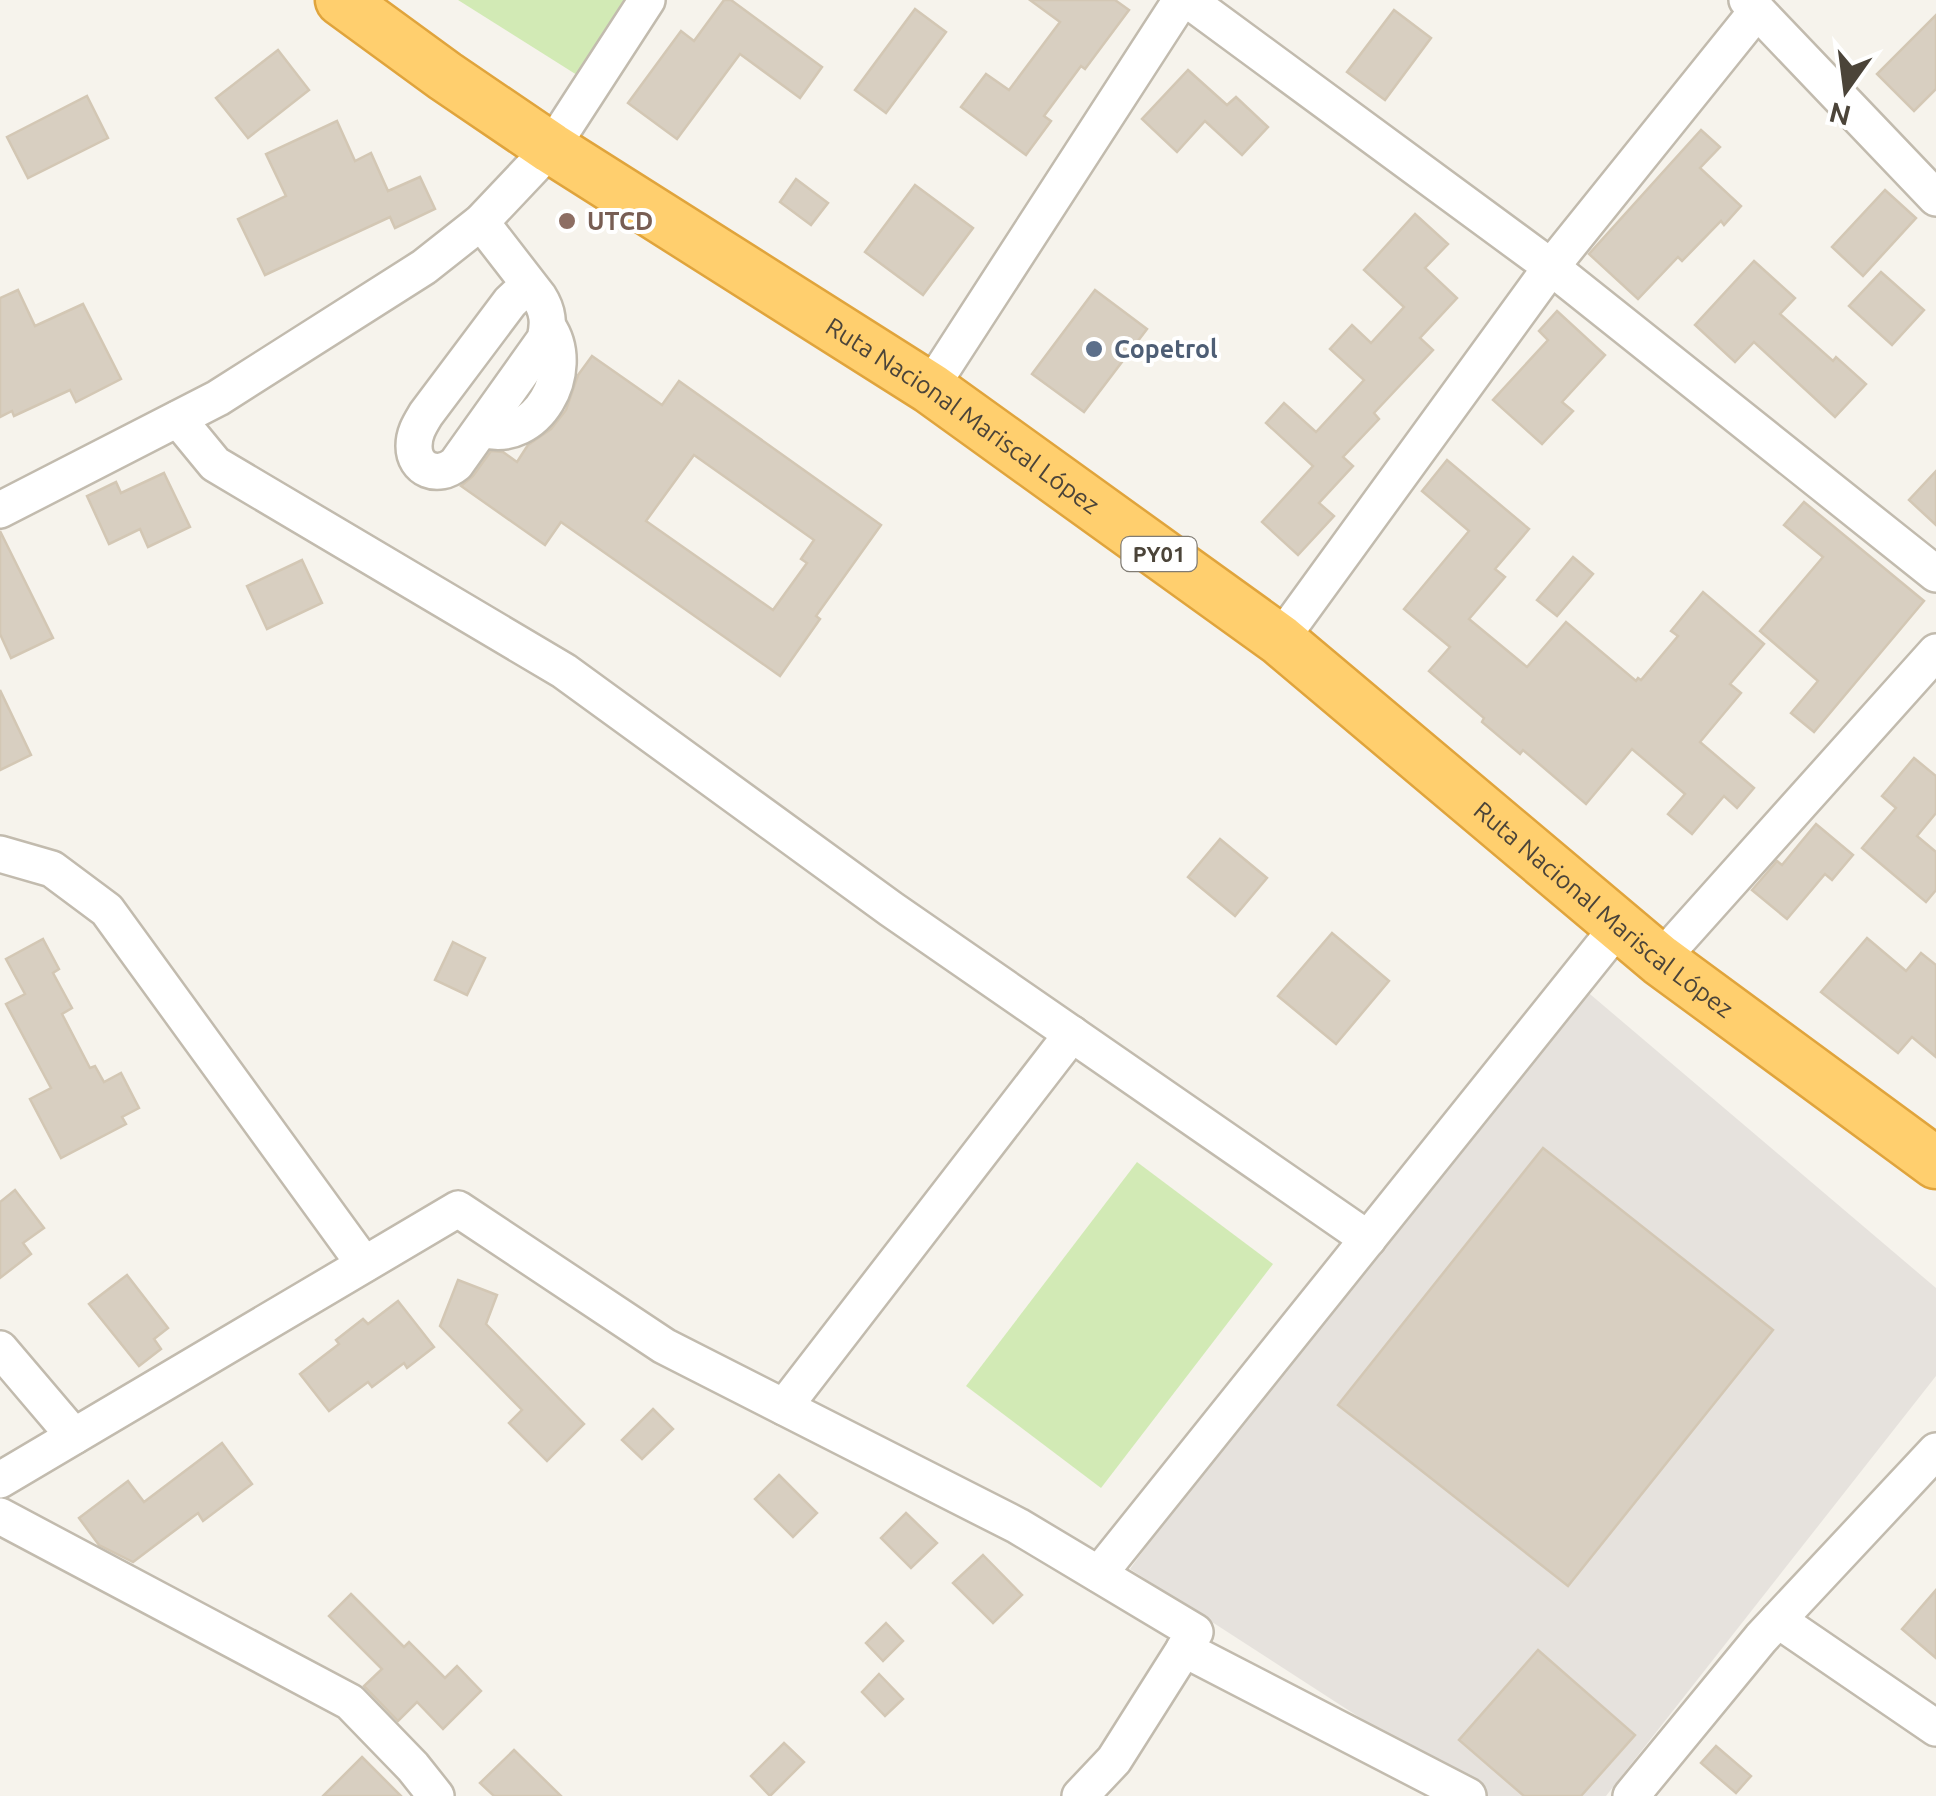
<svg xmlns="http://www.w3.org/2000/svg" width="1936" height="1796" viewBox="0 0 1936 1796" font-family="Ubuntu,sans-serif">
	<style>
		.industrial { fill: #e6e2dd }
		.green { fill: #d2eab5 }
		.building { fill: #d8cfc1; stroke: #d3c7b4; stroke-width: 2.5; fill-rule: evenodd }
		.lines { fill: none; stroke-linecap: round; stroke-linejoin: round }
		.minor-casing { stroke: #c2bbae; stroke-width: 40 }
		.highway-casing { stroke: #e0a43c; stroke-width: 55 }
		.minor { stroke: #fff; stroke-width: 35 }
		.highway { stroke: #ffcf6e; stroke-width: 50 }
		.education-dot { fill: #8d6e63; stroke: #fff; stroke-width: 4 }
		.service-dot { fill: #5c6f8a; stroke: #fff; stroke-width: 4 }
		.labels { text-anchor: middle; stroke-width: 8; stroke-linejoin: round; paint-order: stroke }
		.shield { fill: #fff; stroke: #817c74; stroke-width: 2.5 }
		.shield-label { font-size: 22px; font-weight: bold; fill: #4b4439 }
		.education-label { font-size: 25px; font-weight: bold; fill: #785e54; stroke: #fff; text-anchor: start }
		.service-label { font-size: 25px; font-weight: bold; fill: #4e5e75; stroke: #fff; text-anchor: start }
		.street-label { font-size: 25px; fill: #4b4439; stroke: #fff }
	</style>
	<rect width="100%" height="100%" fill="#f6f3ec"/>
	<path class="industrial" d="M1584 989 1936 1288V1376L1606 1796H1481L1130 1569 1368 1239Z"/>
	<g class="green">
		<path d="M458 0H628L577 75Z"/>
		<path d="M1137 1162 1273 1264 1101 1488 966 1386Z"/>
	</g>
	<g class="building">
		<path d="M724 0H731L822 67 800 98 740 54 677 139 628 103 681 31 694 41Z"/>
		<path d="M1030 0H1115L1129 10 1085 69 1081 66 1044 116 1051 121 1026 155 961 107 986 74 1009 90 1060 22Z"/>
		<path d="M915 9 946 32 886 113 855 90Z"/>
		<path d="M1394 10 1431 38 1385 100 1347 72Z"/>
		<path d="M1936 15V89L1914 111 1877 74Z"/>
		<path d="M278 50 309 90 248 138 216 98Z"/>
		<path d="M1188 70 1227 105 1236 97 1268 127 1242 155 1205 121 1177 152 1142 119Z"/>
		<path d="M87 96 108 138 28 178 7 137Z"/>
		<path d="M337 121 355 161 371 153 388 191 420 177 435 209 395 228 390 217 265 275 238 219 286 196 266 154Z"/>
		<path d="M1701 130 1720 147 1700 168 1741 206 1724 225 1721 221 1682 261 1678 257 1638 299 1589 254Z"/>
		<path d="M796 179 828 203 811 225 780 202Z"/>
		<path d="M915 185 973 228 923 295 865 252Z"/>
		<path d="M1885 190 1916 218 1863 276 1832 247Z"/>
		<path d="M1415 214 1448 244 1425 268 1457 298 1420 338 1433 350 1374 413 1379 419 1343 457 1353 466 1319 503 1334 516 1298 555 1262 522 1313 466 1266 423 1284 403 1316 432 1364 380 1330 349 1352 325 1371 343 1404 307 1364 270Z"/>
		<path d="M1754 261 1795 298 1780 314 1833 361 1836 357 1866 384 1835 417 1754 342 1735 362 1695 325Z"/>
		<path d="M1881 272 1924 310 1892 345 1849 306Z"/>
		<path d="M18 290 35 326 83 304 121 379 76 402 70 390 14 416 12 411 0 417V298Z"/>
		<path d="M1095 290 1147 329 1084 412 1032 374Z"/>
		<path d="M1557 311 1605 355 1562 402 1573 411 1542 444 1493 400 1548 340 1539 331Z"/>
		<path d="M592 356 662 405 679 381 881 525 816 616 820 619 780 676 561 522 545 545 461 486 473 476 491 451 503 452 517 462 528 445 551 429 566 410 578 375ZM694 455 814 540 801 559 807 563 773 610 646 521Z"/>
		<path d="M1447 460 1529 529 1495 569 1505 577 1469 619 1527 667 1566 622 1636 681 1638 678 1641 680 1678 636 1671 631 1703 592 1764 644 1730 684 1741 693 1700 742 1754 788 1737 808 1724 796 1692 834 1668 814 1685 794 1632 749 1586 804 1523 750 1520 754 1482 722 1484 718 1429 671 1450 647 1404 609 1469 531 1422 491Z"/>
		<path d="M1936 471V525L1909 500Z"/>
		<path d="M164 473 190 527 148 547 140 529 109 544 87 496 116 482 121 493Z"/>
		<path d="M1804 502 1924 601 1814 732 1791 713 1818 681 1760 631 1823 557 1784 525Z"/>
		<path d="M0 531 53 638 11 658 0 634Z"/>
		<path d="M1573 557 1593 574 1557 616 1537 600Z"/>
		<path d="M302 560 322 603 267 629 247 586Z"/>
		<path d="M0 690 31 755 0 770Z"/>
		<path d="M1914 758 1936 776V813L1917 836 1936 852V890L1926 902 1862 848 1896 808 1882 796Z"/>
		<path d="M1816 824 1853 855 1832 880 1825 874 1787 919 1752 890 1777 861 1782 865Z"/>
		<path d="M1220 839 1267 878 1235 916 1188 877Z"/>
		<path d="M1332 933 1389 981 1336 1044 1278 996Z"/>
		<path d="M1867 938 1906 971 1921 953 1936 965V1057L1912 1037 1898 1053 1821 992Z"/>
		<path d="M43 939 59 969 53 973 72 1008 62 1014 90 1068 95 1066 104 1082 121 1073 139 1108 122 1117 126 1124 61 1158 30 1099 51 1088 6 1004 25 994 6 959Z"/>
		<path d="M453 942 485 958 467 995 435 980Z"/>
		<path d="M1543 1148 1773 1330 1568 1586 1338 1405Z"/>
		<path d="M15 1190 44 1228 23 1243 31 1254 0 1278V1202Z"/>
		<path d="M127 1275 168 1328 154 1339 161 1349 139 1366 89 1304Z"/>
		<path d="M458 1280 497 1295 486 1324 584 1424 547 1461 509 1423 522 1410 440 1326Z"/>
		<path d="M398 1301 434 1347 407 1368 404 1363 372 1387 368 1382 329 1411 300 1374 339 1344 336 1340 363 1319 368 1324Z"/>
		<path d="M653 1409 673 1429 642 1459 622 1440Z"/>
		<path d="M222 1443 252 1484 203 1521 198 1513 133 1562 99 1545 79 1518 128 1481 144 1502Z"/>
		<path d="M779 1475 817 1513 793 1537 755 1499Z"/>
		<path d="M906 1513 937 1543 911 1568 881 1538Z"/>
		<path d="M983 1555 1022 1595 993 1623 953 1583Z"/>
		<path d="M1936 1590V1658L1902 1629Z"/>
		<path d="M351 1594 404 1647 409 1642 445 1678 457 1666 481 1691 443 1729 417 1702 398 1721 364 1686 382 1669 329 1616Z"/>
		<path d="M886 1623 903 1641 883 1661 866 1643Z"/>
		<path d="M1538 1650 1635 1735 1581 1796H1524L1459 1740Z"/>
		<path d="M879 1674 903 1699 885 1716 862 1692Z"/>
		<path d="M784 1743 804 1762 770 1796 751 1776Z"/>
		<path d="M1716 1746 1751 1776 1736 1793 1701 1763Z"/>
		<path d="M514 1750 561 1796H494L480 1783Z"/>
		<path d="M362 1757 401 1796H323Z"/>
	</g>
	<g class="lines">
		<defs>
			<g id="minor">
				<path d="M1188 0 1551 267 1936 574"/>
				<path d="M1747 0 1936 198"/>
				<path d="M481 222 539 297C548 311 549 323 545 339L456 464C438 479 414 470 414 446 414 433 420 424 426 414L510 302 529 284"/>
				<path d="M930 388 1181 0"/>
				<path d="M178 419 215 464 564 671 891 909 1368 1239"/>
				<path d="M482 429C537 446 578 370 548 327"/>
				<path d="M0 510 218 398 424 267 481 222 551 148 647 0"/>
				<path d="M1280 640 1551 267 1757 11"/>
				<path d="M0 854 52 869 107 910 364 1264"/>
				<path d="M1660 960 1936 652"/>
				<path d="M0 1349 74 1436"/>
				<path d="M784 1407 1072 1034"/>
				<path d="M0 1480 458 1209 664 1346 1018 1526 1195 1632 1114 1760 1080 1796"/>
				<path d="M0 1516 350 1702 413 1767 436 1796"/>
				<path d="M1099 1574 1618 927"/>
				<path d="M1778 1620 1936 1728"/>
				<path d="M1184 1649 1468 1796"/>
				<path d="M1631 1796 1761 1638 1936 1451"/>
			</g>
			<g id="highway">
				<path id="s1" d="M341 0 445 76 551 148 930 388 1280 640 1660 960 1936 1163"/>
			</g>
		</defs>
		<use href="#minor" class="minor-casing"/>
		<use href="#highway" class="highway-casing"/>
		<use href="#minor" class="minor"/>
		<use href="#highway" class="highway"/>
	</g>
	<circle class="education-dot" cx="567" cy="221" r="10"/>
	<circle class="service-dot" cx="1094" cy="349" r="10"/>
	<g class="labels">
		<rect class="shield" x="1121.5" y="537" width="75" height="34" rx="8"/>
		<g class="shield-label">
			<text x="1159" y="562">PY01</text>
		</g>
		<g class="education-label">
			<text x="587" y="230">UTCD</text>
		</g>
		<g class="service-label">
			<text x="1114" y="358">Copetrol</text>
		</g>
		<g class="street-label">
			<text dy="9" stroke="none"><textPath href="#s1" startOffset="748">Ruta Nacional Mariscal López</textPath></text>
			<text dy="9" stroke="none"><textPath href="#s1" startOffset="1558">Ruta Nacional Mariscal López</textPath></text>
		</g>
	</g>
	<g transform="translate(1846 90) rotate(194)" stroke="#ffffff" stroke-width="8" paint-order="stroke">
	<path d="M0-8L18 38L0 25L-18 38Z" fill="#4b4439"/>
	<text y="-15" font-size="28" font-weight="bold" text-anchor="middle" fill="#4b4439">N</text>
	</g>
</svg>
